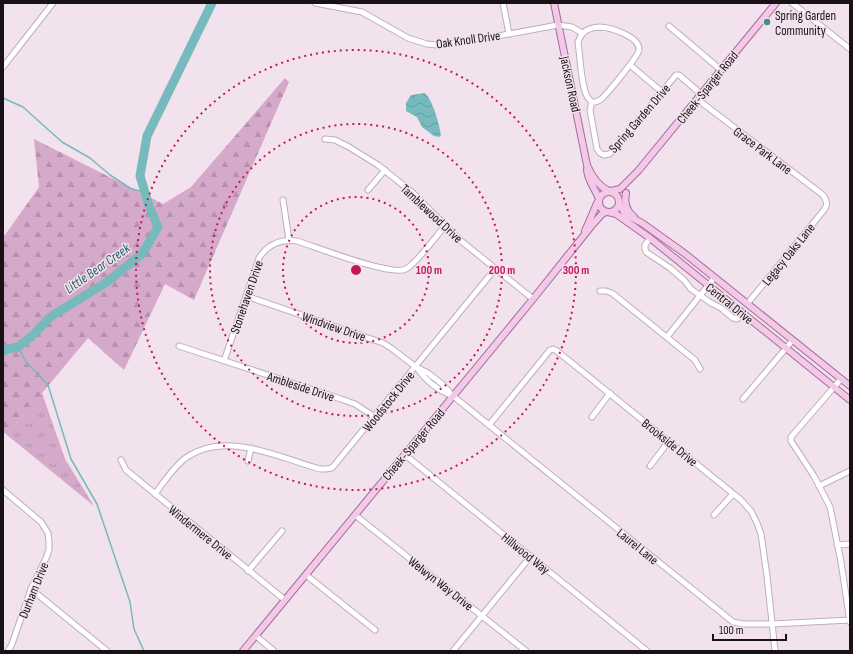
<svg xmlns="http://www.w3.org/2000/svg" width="853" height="654" viewBox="0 0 853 654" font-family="'Sofia Sans Condensed',sans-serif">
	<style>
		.grass { fill: url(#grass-tufts) }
		.forest { fill: url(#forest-firs) }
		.water { fill: url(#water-waves) }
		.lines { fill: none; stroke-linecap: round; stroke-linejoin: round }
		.stream { stroke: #77babd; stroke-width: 1.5 }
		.river { stroke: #77babd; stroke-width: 9 }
		.minor-casing { stroke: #bfafba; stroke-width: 7 }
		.major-casing { stroke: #a17095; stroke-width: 8 }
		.minor { stroke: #fff; stroke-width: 5 }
		.major { stroke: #f3c8e8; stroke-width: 6 }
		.ring { fill: none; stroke: #c2185b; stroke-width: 2; stroke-dasharray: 2 4 }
		.poi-dot { fill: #438b8e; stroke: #f2e2ed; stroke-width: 1.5 }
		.labels { text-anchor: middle; stroke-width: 3; stroke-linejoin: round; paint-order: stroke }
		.poi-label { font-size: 13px; fill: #181216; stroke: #f2e2ed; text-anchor: start }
		.street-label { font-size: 13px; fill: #181216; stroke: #f2e2ed }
		.water-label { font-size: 14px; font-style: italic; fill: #296164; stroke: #f2e2ed }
		.centre { fill: #c2185b; stroke: #f2e2ed; stroke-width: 2 }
		.ring-label { font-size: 12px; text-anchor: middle; font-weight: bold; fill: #c2185b; stroke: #f2e2ed; stroke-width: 3; stroke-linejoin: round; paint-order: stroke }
	</style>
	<defs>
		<pattern id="grass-tufts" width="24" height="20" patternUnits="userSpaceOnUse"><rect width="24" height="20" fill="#d5a9c9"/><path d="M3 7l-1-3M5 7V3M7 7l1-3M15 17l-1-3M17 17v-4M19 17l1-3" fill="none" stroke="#b690ac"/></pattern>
		<pattern id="forest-firs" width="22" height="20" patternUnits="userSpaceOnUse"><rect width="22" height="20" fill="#d5a9c9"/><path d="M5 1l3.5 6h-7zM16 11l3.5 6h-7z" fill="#b690ac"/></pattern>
		<pattern id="water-waves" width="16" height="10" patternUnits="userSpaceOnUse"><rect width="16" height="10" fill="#77babd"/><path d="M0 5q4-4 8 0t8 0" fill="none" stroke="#669fa2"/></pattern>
	</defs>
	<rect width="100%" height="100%" fill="#f2e2ed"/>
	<path class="grass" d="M42 393 65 459 94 506 7 435Z"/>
	<path class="forest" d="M285 78 289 82 194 300 165 284 124 370 88 338 7 435 3 432V234L5 235 39 187 34 139 163 204 191 187Z"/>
	<path class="water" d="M425 93C433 101 439 123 441 135L439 137 434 136 422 127 417 117 406 111V103L411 95Z"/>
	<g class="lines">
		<g class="stream">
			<path d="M3 98 23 107 62 142 90 158 110 175 130 188 145 193"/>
			<path d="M18 347 26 362 48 385 71 459 97 504 130 602 134 629 144 651"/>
		</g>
		<path class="river" d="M3 352 8 349 18 347 32 336 50 317 107 282 142 254 158 227 149 206 140 176 147 136 212 3"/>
		<defs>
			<g id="minor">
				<path d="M315 3 362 12 408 38 427 44 437 45 498 36 558 25 572 27 582 33"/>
				<path d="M503 3 509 34"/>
				<path d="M792 3 850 49"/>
				<path d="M669 26 721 70"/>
				<path d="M599 27C609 27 640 36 639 50 639 55 605 97 600 100 595 103 592 103 589 99 581 91 580 54 578 42 582 31 588 28 599 27Z"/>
				<path d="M630 65 662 92"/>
				<path d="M3 67 53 3"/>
				<path d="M697 99 823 195C827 201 828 205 824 210L747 304"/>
				<path d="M592 102 590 110 597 149 600 153 604 155 609 154 612 152 676 75H679L701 94"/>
				<path d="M325 139 335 140 349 147 378 165 413 193 460 240 533 299"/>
				<path d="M368 190 385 170"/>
				<path d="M283 200 289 240"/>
				<path d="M650 238 645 245V249L646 252 670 268 684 280 691 289 711 303 721 308 733 318 737 319 743 313"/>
				<path d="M600 291H606L612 293 695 360 700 369"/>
				<path d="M246 296 383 343 391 348 416 367 428 373 442 384 453 396 733 622 743 624H772L850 620"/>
				<path d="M667 337 714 278"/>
				<path d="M179 346 341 399 355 404 375 417"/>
				<path d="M224 361 259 258C268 244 281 239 297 241 316 247 392 277 406 269 417 263 436 236 445 226"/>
				<path d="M417 368C426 381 436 389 450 395"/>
				<path d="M841 379 791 437V441L814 476 830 507 841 562 850 622"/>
				<path d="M743 399 792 341"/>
				<path d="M592 417 610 393"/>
				<path d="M489 425 550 350 553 349 557 351 741 500 751 511 757 523 761 534 767 576 775 651"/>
				<path d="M404 454 647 651"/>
				<path d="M121 460 126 470 285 600"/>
				<path d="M248 461 251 448"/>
				<path d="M650 466 669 441"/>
				<path d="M819 486 850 471"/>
				<path d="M3 490 41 522 48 533 49 541V549L47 556 31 589 12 644 8 651"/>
				<path d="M155 494C164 482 174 466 187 457 226 430 280 458 320 469H325L332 468 495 269"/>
				<path d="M355 515 526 651"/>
				<path d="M714 515 733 494"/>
				<path d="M837 545 850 544"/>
				<path d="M248 571 282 531"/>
				<path d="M306 575 375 630"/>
				<path d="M31 589 107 651"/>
				<path d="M256 636 274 651"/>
				<path d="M453 651 531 556"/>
			</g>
			<g id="major">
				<path d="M554 3 587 165C592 177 598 186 609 191"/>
				<path d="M587 169C587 180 595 188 599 199"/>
				<path d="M611 191 620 189 638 171 776 3"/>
				<circle cx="609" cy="202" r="10"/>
				<path d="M626 193C624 203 626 211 634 217"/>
				<path d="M619 203 625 214 642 223 684 253 850 386"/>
				<path d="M608 212 616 214 650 238 850 400"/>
				<path d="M585 231 598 201"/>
				<path d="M243 651 533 299 593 224 603 213 607 212"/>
			</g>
		</defs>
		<use href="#minor" class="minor-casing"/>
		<use href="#major" class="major-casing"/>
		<use href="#minor" class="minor"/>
		<use href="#major" class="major"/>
	</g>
	<g class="ring">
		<circle cx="356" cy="270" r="73"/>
		<circle cx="356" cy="270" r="146"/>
		<circle cx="356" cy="270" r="220"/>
	</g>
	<circle class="poi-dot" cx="767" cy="22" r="4"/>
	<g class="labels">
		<g class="poi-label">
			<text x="775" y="20">Spring Garden<tspan x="775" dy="15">Community</tspan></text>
		</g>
		<g class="street-label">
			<text transform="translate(468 39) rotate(-8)" y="5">Oak Knoll Drive</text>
			<text transform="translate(571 84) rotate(78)" y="5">Jackson Road</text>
			<text transform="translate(707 87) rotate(-51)" y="5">Cheek-Sparger Road</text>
			<text transform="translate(639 118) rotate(-49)" y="5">Spring Garden Drive</text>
			<text transform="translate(763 150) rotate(37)" y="5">Grace Park Lane</text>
			<text transform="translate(432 213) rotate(43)" y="5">Tamblewood Drive</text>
			<text transform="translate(788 254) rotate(-51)" y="5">Legacy Oaks Lane</text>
			<text transform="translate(246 297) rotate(-71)" y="5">Stonehaven Drive</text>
			<text transform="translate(730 303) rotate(39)" y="5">Central Drive</text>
			<text transform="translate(334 326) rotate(19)" y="5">Windview Drive</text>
			<text transform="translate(301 386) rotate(18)" y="5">Ambleside Drive</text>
			<text transform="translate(388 401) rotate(-51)" y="5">Woodstock Drive</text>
			<text transform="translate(670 442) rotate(39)" y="5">Brookside Drive</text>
			<text transform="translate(413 444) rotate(-50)" y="5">Cheek-Sparger Road</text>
			<text transform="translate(201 532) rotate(39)" y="5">Windermere Drive</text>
			<text transform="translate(638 546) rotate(39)" y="5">Laurel Lane</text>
			<text transform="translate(526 553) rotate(39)" y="5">Hillwood Way</text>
			<text transform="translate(441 583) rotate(38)" y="5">Welwyn Way Drive</text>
			<text transform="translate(33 590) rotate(-68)" y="5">Durham Drive</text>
		</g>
		<g class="water-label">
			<text transform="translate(97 268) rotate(-35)" y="5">Little Bear Creek</text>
		</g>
	</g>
	<circle cx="356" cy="270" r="6" class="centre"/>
	<g class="ring-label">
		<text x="429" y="274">100 m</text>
		<text x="502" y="274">200 m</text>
		<text x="576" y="274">300 m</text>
	</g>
	<rect width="853" height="654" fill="none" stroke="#181216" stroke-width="8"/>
	<path d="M713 634v6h73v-6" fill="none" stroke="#181216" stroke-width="2"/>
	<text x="719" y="634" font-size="12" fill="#181216" stroke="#f2e2ed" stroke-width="3" paint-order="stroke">100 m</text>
</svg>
